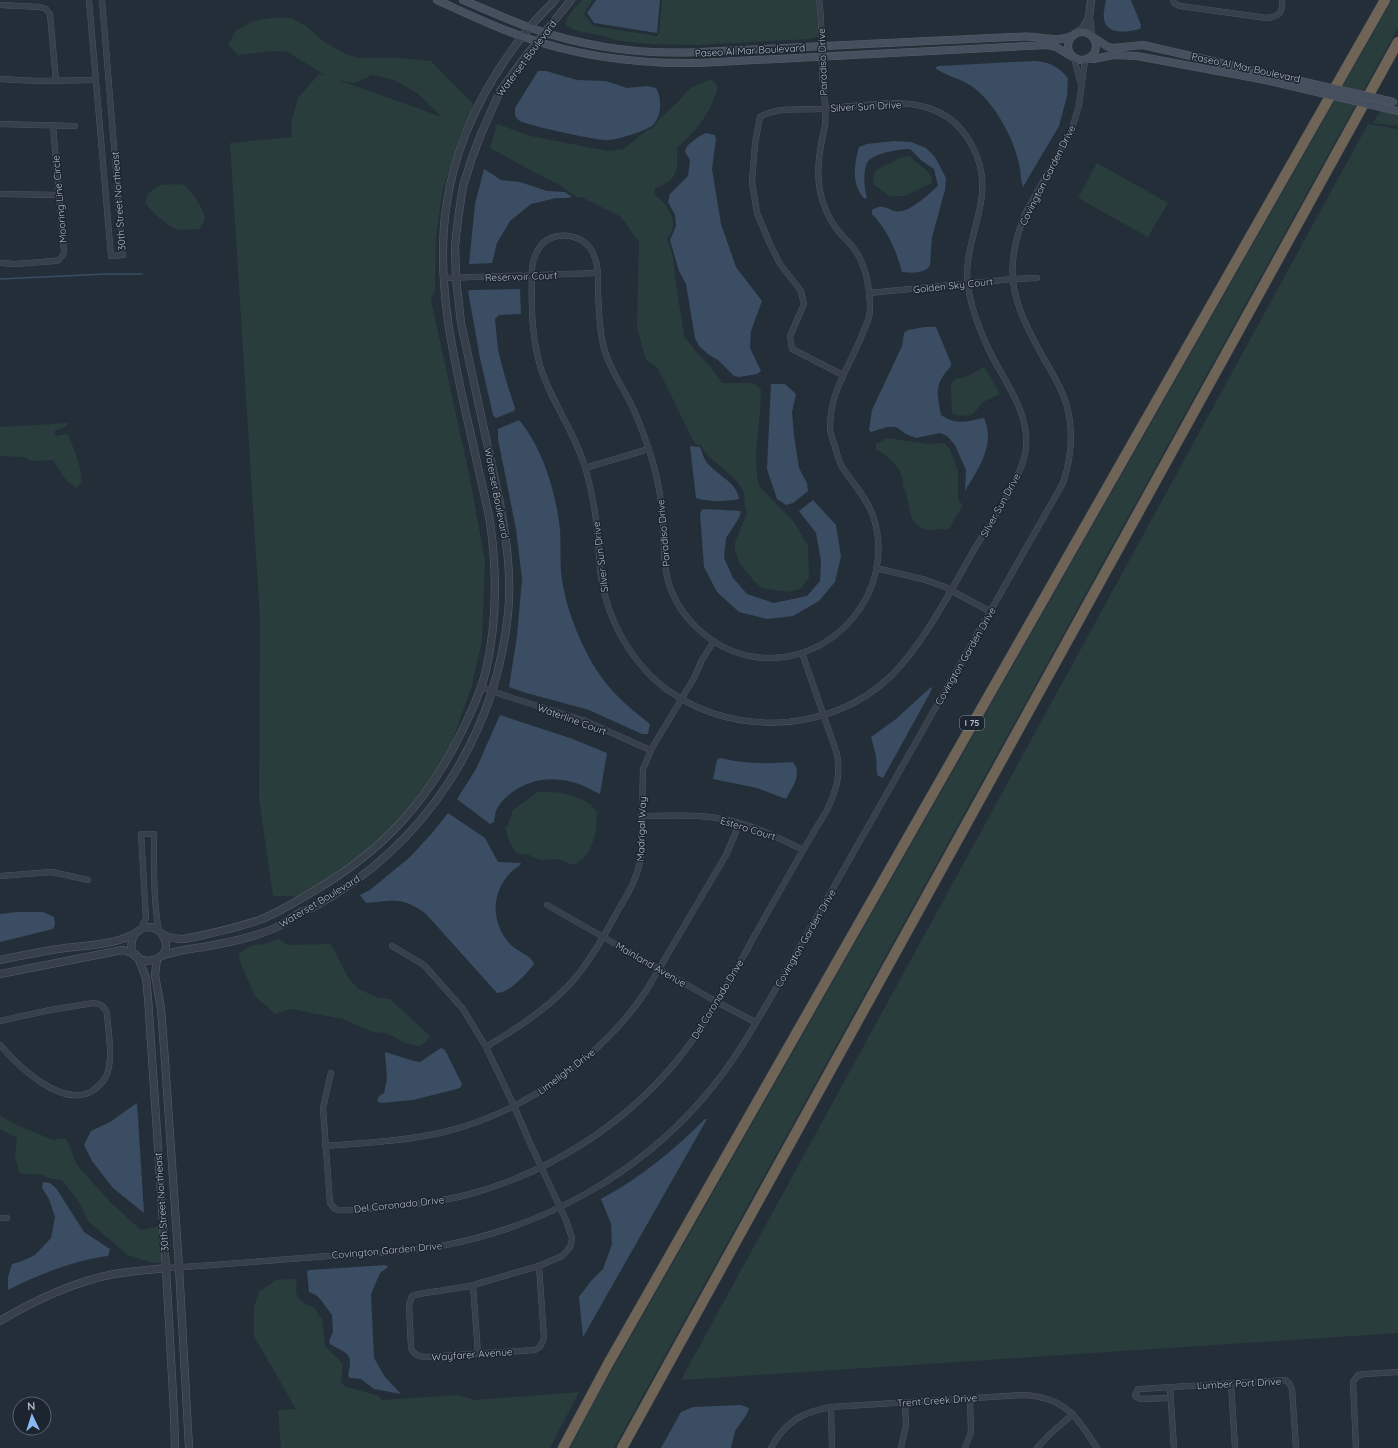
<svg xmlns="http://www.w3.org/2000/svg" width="1398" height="1448" viewBox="0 0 1398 1448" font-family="Quicksand,sans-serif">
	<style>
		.green { fill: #293d3d; fill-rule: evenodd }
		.water { fill: #3a4d62 }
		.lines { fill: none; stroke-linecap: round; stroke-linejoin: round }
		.stream { stroke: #3a4d62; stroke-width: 1.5 }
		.minor-casing { stroke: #555e68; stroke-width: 6 }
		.tertiary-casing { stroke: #555e68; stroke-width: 8 }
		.secondary-casing { stroke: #555e68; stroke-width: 8 }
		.motorway-casing { stroke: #424b55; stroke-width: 11 }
		.minor { stroke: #37404a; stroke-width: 5.5 }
		.tertiary { stroke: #37404a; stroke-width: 7 }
		.secondary { stroke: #464f5d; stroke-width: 7 }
		.motorway { stroke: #6f6455; stroke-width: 10 }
		.secondary-bridge-casing { stroke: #555e68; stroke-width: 8; stroke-linecap: butt }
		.secondary-bridge { stroke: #464f5d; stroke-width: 7 }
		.labels { text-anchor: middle; stroke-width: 3; stroke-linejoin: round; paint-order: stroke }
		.shield { fill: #1c252f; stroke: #858e99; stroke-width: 1 }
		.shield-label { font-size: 9px; font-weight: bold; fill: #b2bbc6 }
		.street-label { font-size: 10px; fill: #b2bbc6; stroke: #1c252f }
	</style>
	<rect width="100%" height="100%" fill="#242e39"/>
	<g class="green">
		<path d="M582 0H593L584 14 594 26 657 36 659 33 662 0H816L818 13 819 36 810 39 696 45 649 44 615 40 607 37 574 30 566 25C566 15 576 7 582 0Z"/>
		<path d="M1392 0H1398V28L614 1448H570L600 1391Z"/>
		<path d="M272 18H292L306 26 323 41 345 54 360 58H400L431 61 473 104 471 113 458 140 442 193 436 238 435 289 431 300 469 474 485 561 482 641 471 689 443 767 395 830 346 871 305 896H273L259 799 260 619 230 143 292 137 291 123 298 98 319 74 326 76 288 52 274 51 238 55 228 45 236 30 254 21ZM372 75 394 80 417 93 442 117 338 80 355 83Z"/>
		<path d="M712 79 718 87C710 115 698 128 677 148 678 171 678 180 655 188V195C668 205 681 223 667 238L673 257 676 284 684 336 696 352 709 365 722 383H751L757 385 761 390 760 411 756 453 757 478 760 487 794 522 808 546 809 578 800 589 788 592 762 588 754 581 739 562 735 551V543L747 513 745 505 744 492 737 481 706 454 701 445 695 444 694 442 657 367 646 360 637 328 639 242 621 217 581 197H576L560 185 547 179 490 148 497 124 531 136 607 151 624 149 647 130 653 128 660 118 677 103 690 88Z"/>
		<path d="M1381 110 1398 114V126L1373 123Z"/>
		<path d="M1368 124 1398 129V1333L681 1380Z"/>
		<path d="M909 156C917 164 933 171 932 183L904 196H890L873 184 874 173 876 170 900 158Z"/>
		<path d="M1097 163 1168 203 1148 237 1078 198Z"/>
		<path d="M176 184 185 185C194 196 202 205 205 219L199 229C193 229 186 230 180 230 168 228 153 212 145 203L148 193 161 185Z"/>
		<path d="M983 367 985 368 1000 394 983 402 973 414 968 416 955 415 952 413 951 385C955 376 960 379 968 376 973 374 978 370 983 367Z"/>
		<path d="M69 423 65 427 54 431 55 436 67 434C75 450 81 465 82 483L76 488 65 479 53 460 32 461 24 457 0 456V427Z"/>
		<path d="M887 438 928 444 944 443 950 449 958 471V500L963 505 948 530C946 530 944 529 942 529 936 528 931 532 924 529 910 524 910 510 907 497 907 493 904 490 903 486 902 483 903 479 902 476 898 465 887 454 876 450V444Z"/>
		<path d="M538 792C556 791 576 794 591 805 593 807 595 810 597 812 597 832 593 857 573 865L559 859 540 860 529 855 516 853 509 841 505 827 508 825 513 810Z"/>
		<path d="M279 939 287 945 330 944 332 946 349 979 359 989 378 998 390 999 430 1036 425 1043 419 1046C414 1045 408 1044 403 1042 394 1038 386 1030 375 1033L343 1019 291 1009 275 1014 255 996 240 962 239 953 253 945 264 944Z"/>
		<path d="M0 1116 17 1125 53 1140 66 1138 77 1165 111 1203 141 1230 160 1226 163 1262 153 1263 128 1255 88 1221 79 1202 62 1180 52 1179 42 1175 19 1173 15 1155 17 1138 0 1129Z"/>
		<path d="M294 1279 297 1281C294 1299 299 1301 315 1308L318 1314 322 1319 325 1346 343 1364 341 1381 344 1386 379 1396 382 1400 458 1395 475 1400 579 1392 550 1448H281L278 1410 296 1409 254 1336V1307L259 1292 276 1280Z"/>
	</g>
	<g class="water">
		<path d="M596 0H660L657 33 594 23 587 13Z"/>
		<path d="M1106 0H1131L1141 25 1140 29C1128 32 1107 36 1104 19 1103 14 1105 6 1106 0Z"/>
		<path d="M1034 61C1051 62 1057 66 1068 78L1067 96 1059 126 1023 187C1020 178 1021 169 1018 160 1012 135 994 103 973 87 962 79 946 76 935 68L938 66Z"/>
		<path d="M538 71H546L577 80 606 81 627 88 646 86 656 88C662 98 662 116 653 125 646 131 617 140 607 140 599 141 526 125 520 121 518 120 517 118 515 116V108Z"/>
		<path d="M706 133 715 135 716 139 712 169 721 224 736 267 762 301 751 331 750 348 761 371 757 374 739 377 734 376 718 360 708 354 699 346 695 338 686 284 679 271 670 240 676 226 675 215 668 202 670 194 688 176 690 160 685 152 687 146 698 137Z"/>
		<path d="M894 141 911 142 926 148 935 157 946 178 945 190 932 237 930 265C926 274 911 273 902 272 896 250 888 231 872 214V210C886 201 889 214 902 211 913 209 929 194 938 186L934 169 922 161 910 149C900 149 872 153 867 163 863 172 864 188 867 197L865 199C851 186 854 164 859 147L867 144Z"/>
		<path d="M484 169 501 180 520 182 547 191 565 192 572 197 567 198H556L531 204 510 221 497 243 492 263 472 264H469L475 204Z"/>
		<path d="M520 289 521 314 499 315 495 319 498 350 505 377 515 408 514 411 496 418 493 415 480 358 468 291 471 290Z"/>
		<path d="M925 327H936L951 363V366C934 385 937 391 941 415 957 426 967 421 984 418 996 445 978 469 965 491L966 470 955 445 947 436 940 433 916 438 906 434 896 427H887L871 432 869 430 872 410 902 346 904 333 908 330Z"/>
		<path d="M771 384H785L796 394 792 412 794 436 799 468 807 483 808 491 793 503 786 505 777 499 767 469Z"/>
		<path d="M519 420C543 448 556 493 560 529 561 543 560 558 561 572 565 610 585 659 610 688 621 701 636 713 650 724L648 734H642L589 710 523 692 509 687 517 636 522 579 516 529 498 439V429Z"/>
		<path d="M690 446 700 447C702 452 704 460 708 464 718 475 738 484 739 499 725 502 709 502 696 498Z"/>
		<path d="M813 500 836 525 841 556 835 582 819 601 793 616 767 619 739 612 717 592 704 567 700 513 703 509 741 511 739 518 726 538 724 558 733 578 747 594 774 603 807 596 820 581 821 561 816 533 799 511Z"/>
		<path d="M931 687 932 688 930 693 883 778 877 775 876 756 871 737 896 719Z"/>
		<path d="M500 715 570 738 607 753 600 794C591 790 582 784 572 782 545 774 514 783 498 807 495 811 495 818 494 822L490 824 457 799 476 769Z"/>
		<path d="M720 758C744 764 768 764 793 762 803 774 792 788 786 799L757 788 713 779 717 760Z"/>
		<path d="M448 813 485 838 498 862 521 863 520 865C492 883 487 920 511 945 518 952 530 954 534 964 526 974 511 992 497 993L426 914C402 896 394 901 366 903L360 895 370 890 410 857 433 832Z"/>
		<path d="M17 912H43L54 917 55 925 53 929 0 942V914Z"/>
		<path d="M441 1048 445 1050 462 1084 461 1087 457 1089 413 1100 381 1103 377 1101 379 1096 384 1093 387 1079 385 1052 414 1061 420 1062Z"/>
		<path d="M137 1103 144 1213 113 1188 92 1161 84 1145 91 1131 110 1122Z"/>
		<path d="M705 1119H707L583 1337 579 1297 591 1281 603 1269 612 1244 611 1224 601 1199C640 1178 674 1150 705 1119Z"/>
		<path d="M43 1182 50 1183 56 1188 84 1232 110 1249 108 1256C75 1260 37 1275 8 1290V1277L12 1264 22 1261 35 1255 51 1238 55 1217 49 1199 42 1188Z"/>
		<path d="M386 1265 388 1267 380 1273 371 1294 374 1358 385 1377 401 1394 374 1389 361 1379 350 1378 348 1376C353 1353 349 1355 330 1344L329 1341 333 1332 332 1315 321 1300 316 1295 309 1292 307 1271 310 1270Z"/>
		<path d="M741 1405 749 1408 747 1414 735 1431 731 1448H661L681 1412 693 1407Z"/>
	</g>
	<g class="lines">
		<path class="stream" d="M0 279 106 274H142"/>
		<defs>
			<g id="minor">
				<path d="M89 0 111 256 123 255 102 0"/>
				<path d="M819 0C823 24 821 48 822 73 823 89 827 110 825 125 824 132 822 138 821 145 818 160 817 175 820 191 823 206 830 221 839 232 845 239 852 245 857 253 867 270 870 291 870 310 870 319 865 327 862 335 849 368 830 390 830 428 830 434 833 440 835 447 837 453 838 459 841 465 851 482 867 497 873 516 898 590 833 668 755 657 714 651 677 618 667 577 662 555 665 533 662 511 660 490 655 467 648 447 643 432 638 418 631 404 621 384 608 366 603 344 599 327 599 309 598 292 598 278 599 265 593 253 584 234 557 230 542 244 536 251 533 259 532 268 531 305 531 346 545 380 558 411 577 438 586 470 592 492 596 515 598 538 599 553 599 568 602 583 609 620 628 655 656 681 722 738 829 737 892 675 926 640 951 590 975 548 991 522 1024 476 1026 447 1029 413 1007 385 992 356 982 336 973 314 969 292 962 261 976 232 981 202 988 162 966 118 925 107 906 101 884 104 864 105 849 106 834 108 819 109 800 110 776 107 760 117L755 144 752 182 757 213 770 244 780 264 801 291 804 304 790 336 792 349 843 375"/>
				<path d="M1173 0 1174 3 1180 6 1267 18C1279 17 1283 12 1282 0"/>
				<path d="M0 5 40 7 46 9 50 14 56 81"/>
				<path d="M1074 58 1080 81"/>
				<path d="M0 79 37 81 96 80"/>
				<path d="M0 124 75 126"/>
				<path d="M0 194 59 195"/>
				<path d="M0 263 15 264 55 261 59 260 63 255 64 251 53 126"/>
				<path d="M444 278 598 273"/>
				<path d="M869 293 1013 279 1037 278"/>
				<path d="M585 468 649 449"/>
				<path d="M876 568 926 580 945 587 991 612"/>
				<path d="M481 687 509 697 583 720 650 750"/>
				<path d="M641 816C666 816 692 814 716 818 747 822 775 836 803 850"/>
				<path d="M0 876 52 872 88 880"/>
				<path d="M547 905 717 1002 755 1022"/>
				<path d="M141 929 146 918 141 834H154C154 866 153 899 159 931"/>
				<path d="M392 946 424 965 463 1009 486 1047 514 1106 530 1143 566 1220 572 1238 571 1245 567 1251 562 1256 539 1266 470 1286 419 1294 412 1296 409 1305 411 1348C414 1355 418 1357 425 1357L535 1350 540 1347 544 1338 539 1266"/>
				<path d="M0 1021 50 1010 94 1003C101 1004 104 1006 107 1013 108 1031 114 1060 106 1076 103 1083 98 1087 92 1091 62 1109 18 1066 0 1045"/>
				<path d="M486 1047C519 1027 552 1006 577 976 592 957 605 935 616 914 627 895 638 878 641 856L643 769 652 748 694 678 702 660 714 641"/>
				<path d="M331 1073 323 1108 330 1203 335 1209 338 1210C354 1211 372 1208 389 1207 415 1204 440 1202 466 1195 548 1174 626 1124 679 1058 705 1026 724 990 744 955 771 906 798 858 827 810 836 790 841 777 837 754L802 653"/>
				<path d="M325 1146C366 1143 408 1141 448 1131 526 1111 602 1057 646 991L726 855 736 832 737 822"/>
				<path d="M0 1218H7"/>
				<path d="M166 1268C216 1265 266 1261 316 1257 358 1254 400 1253 441 1246 543 1227 638 1175 705 1096 738 1058 760 1015 785 973L1063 483C1072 456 1074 430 1066 403 1061 387 1052 373 1044 359 1014 305 1000 273 1026 212L1071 132 1079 105 1085 60"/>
				<path d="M473 1285 478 1354"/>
				<path d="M1231 1383 1235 1448"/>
				<path d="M1170 1387 1174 1448"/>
				<path d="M1171 1398 1140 1399 1135 1396 1138 1389H1141L1285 1380 1289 1383 1292 1389 1296 1448"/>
				<path d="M831 1407 832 1448"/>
				<path d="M771 1448C785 1422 802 1412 831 1407L1023 1395C1065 1397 1076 1416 1097 1448"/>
				<path d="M901 1448 906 1425 905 1403"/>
				<path d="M965 1448 971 1432 970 1399"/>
				<path d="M1037 1448 1049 1435 1073 1414"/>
				<path d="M1356 1448 1353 1382 1358 1375 1364 1374 1398 1372"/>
			</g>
			<g id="tertiary">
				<path d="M1078 32 1083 28 1089 18"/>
				<path d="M1091 35 1089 18 1091 0"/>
				<path d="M162 934C181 964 125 972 132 941 134 930 147 924 156 929 159 931 161 933 164 935 170 938 177 939 184 939 210 934 237 928 262 919 281 911 299 900 317 889 382 851 428 801 461 733 471 713 481 692 486 670 497 622 497 571 490 522 487 504 482 485 478 467 460 383 434 295 446 208 455 141 486 81 528 29 536 19 546 10 555 0"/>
				<path d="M161 956C177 950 192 949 209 946 231 942 256 937 277 927 285 924 291 917 299 913 305 910 311 909 317 905 425 845 495 737 508 614 512 575 506 536 499 498L461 323 456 278 455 246 458 219 463 186 472 158 481 134 500 91 525 57 571 0"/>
				<path d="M138 957 146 978 148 998 166 1268 174 1413 175 1448"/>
				<path d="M157 959 155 975 161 1009 165 1061 179 1267 189 1448"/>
				<path d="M0 960C19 956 38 952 58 949 83 945 113 946 136 933"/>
				<path d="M0 974 117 951 123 950 135 954"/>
				<path d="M0 1321C33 1301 76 1281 114 1274 131 1271 148 1270 166 1268"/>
			</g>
			<g id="secondary">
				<path d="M437 0C466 13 494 27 524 37 580 57 639 64 698 63L1047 45 1056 47 1071 56"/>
				<path d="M463 0C485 9 508 20 531 28 585 47 642 55 700 52L1011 37C1019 37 1026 36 1034 37 1047 38 1059 42 1072 36"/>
				<circle cx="1082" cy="46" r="14"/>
				<path d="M1093 37 1108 47 1113 48 1143 45 1309 83"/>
				<path d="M1089 58 1094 59 1113 55 1137 56 1260 79 1304 89"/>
				<path d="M1389 109 1398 111"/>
			</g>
			<g id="motorway">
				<path d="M563 1448 608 1364 1385 0"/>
				<path d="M622 1448 1398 42"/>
			</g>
		</defs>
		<use href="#minor" class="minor-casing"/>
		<use href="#tertiary" class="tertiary-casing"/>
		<use href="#secondary" class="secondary-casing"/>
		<use href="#motorway" class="motorway-casing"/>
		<use href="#minor" class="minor"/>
		<use href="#tertiary" class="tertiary"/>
		<use href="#secondary" class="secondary"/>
		<use href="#motorway" class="motorway"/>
		<defs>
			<g id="secondary-bridge">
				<path d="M1309 83 1394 102"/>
				<path d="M1304 89 1389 109"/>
			</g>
		</defs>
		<use href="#secondary-bridge" class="secondary-bridge-casing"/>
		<use href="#secondary-bridge" class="secondary-bridge"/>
	</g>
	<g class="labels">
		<rect class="shield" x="960" y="716" width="24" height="14" rx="3"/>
		<g class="shield-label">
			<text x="972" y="726">I 75</text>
		</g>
		<g class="street-label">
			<text transform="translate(750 50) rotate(-3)" y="4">Paseo Al Mar Boulevard</text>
			<text transform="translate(526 58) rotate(-53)" y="4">Waterset Boulevard</text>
			<text transform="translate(822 62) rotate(-92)" y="4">Paradiso Drive</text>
			<text transform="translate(1246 67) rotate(12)" y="4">Paseo Al Mar Boulevard</text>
			<text transform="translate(866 106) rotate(-3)" y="4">Silver Sun Drive</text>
			<text transform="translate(1047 175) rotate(-63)" y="4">Covington Garden Drive</text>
			<text transform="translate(59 199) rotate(-95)" y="4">Mooring Line Circle</text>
			<text transform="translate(118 201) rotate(-94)" y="4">30th Street Northeast</text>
			<text transform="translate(521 276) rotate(-2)" y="4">Reservoir Court</text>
			<text transform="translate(953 285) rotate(-6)" y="4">Golden Sky Court</text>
			<text transform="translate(497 493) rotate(79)" y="4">Waterset Boulevard</text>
			<text transform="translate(1000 505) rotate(-61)" y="4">Silver Sun Drive</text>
			<text transform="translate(663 533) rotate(-95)" y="4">Paradiso Drive</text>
			<text transform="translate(600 557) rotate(-97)" y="4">Silver Sun Drive</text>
			<text transform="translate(965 656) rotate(-60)" y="4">Covington Garden Drive</text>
			<text transform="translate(572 719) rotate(20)" y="4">Waterline Court</text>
			<text transform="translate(748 828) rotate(17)" y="4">Estero Court</text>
			<text transform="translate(641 829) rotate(-88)" y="4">Madrigal Way</text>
			<text transform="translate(319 901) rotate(-31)" y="4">Waterset Boulevard</text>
			<text transform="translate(805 938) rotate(-60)" y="4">Covington Garden Drive</text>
			<text transform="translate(651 964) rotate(30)" y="4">Mainland Avenue</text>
			<text transform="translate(717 999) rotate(-59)" y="4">Del Coronado Drive</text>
			<text transform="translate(566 1071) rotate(-37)" y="4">Limelight Drive</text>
			<text transform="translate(161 1202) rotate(-94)" y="4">30th Street Northeast</text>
			<text transform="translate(399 1204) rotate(-6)" y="4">Del Coronado Drive</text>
			<text transform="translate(387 1250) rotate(-5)" y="4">Covington Garden Drive</text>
			<text transform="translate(472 1354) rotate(-4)" y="4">Wayfarer Avenue</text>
			<text transform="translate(1239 1383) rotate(-3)" y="4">Lumber Port Drive</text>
			<text transform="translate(937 1400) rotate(-4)" y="4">Trent Creek Drive</text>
		</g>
	</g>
	<g transform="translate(32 1416) rotate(356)"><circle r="19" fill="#1c252f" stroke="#58616b"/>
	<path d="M0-3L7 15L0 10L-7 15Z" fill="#8cb8f1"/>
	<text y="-6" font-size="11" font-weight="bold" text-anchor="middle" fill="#b2bbc6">N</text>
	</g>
</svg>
